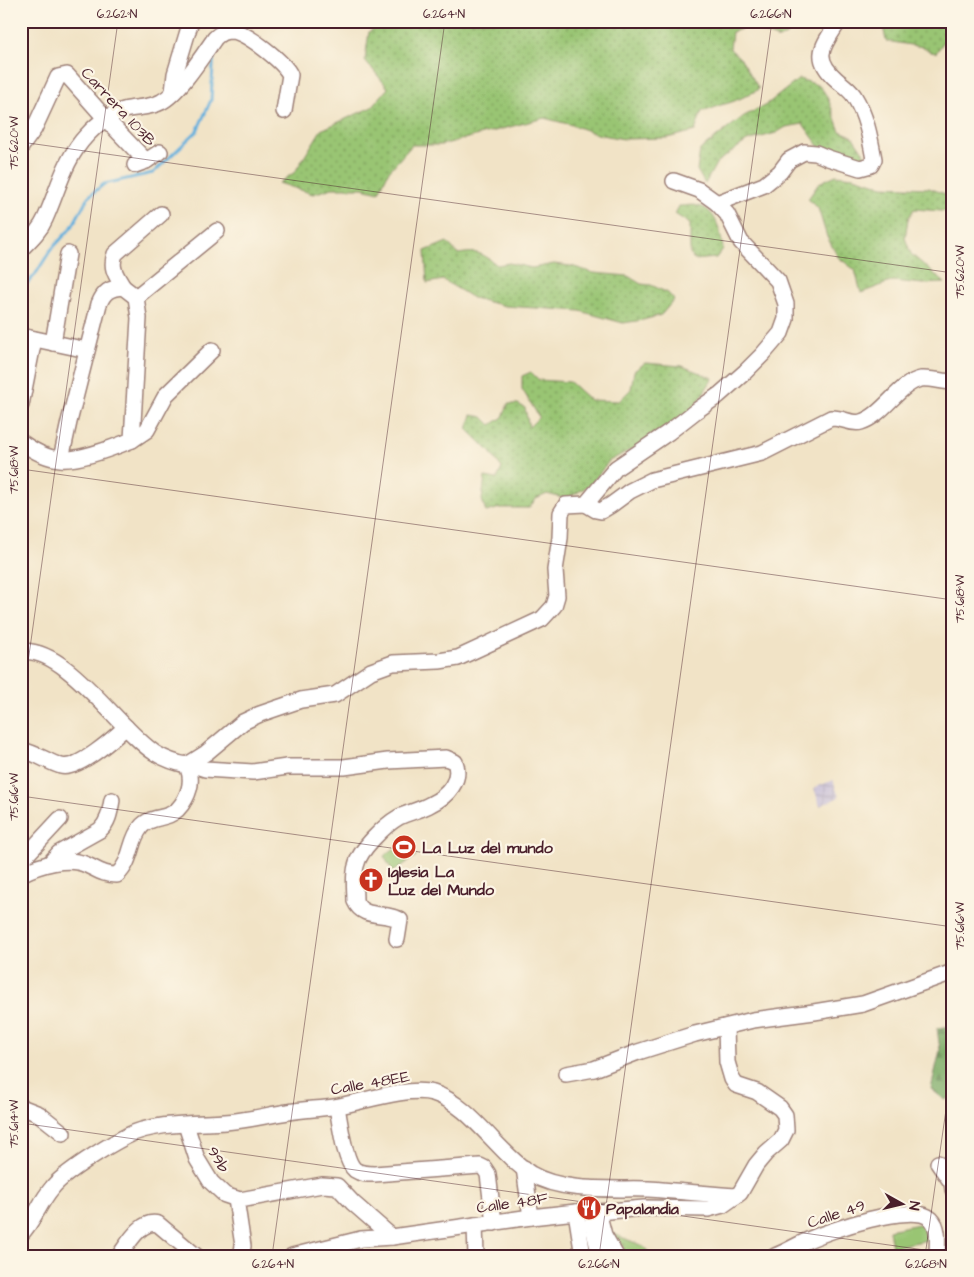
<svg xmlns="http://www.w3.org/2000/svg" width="974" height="1277" viewBox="0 0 974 1277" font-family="'Architects Daughter',sans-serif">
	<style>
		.industrial { fill: url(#industrial-grid) }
		.grass { fill: url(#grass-dots); stroke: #72724f }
		.forest { fill: url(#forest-firs); stroke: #626448 }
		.park { fill: url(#park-tufts); stroke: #72724f }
		.pitch { fill: #99c573; stroke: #72724f }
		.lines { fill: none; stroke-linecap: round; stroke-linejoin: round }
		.stream { stroke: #64b0dd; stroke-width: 3 }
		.minor-casing { stroke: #9e8178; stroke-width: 18 }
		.minor { stroke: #fff; stroke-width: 15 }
		.ticks { fill: none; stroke: #4a1f2b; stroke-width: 1; stroke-opacity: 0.45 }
		.labels { text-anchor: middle; stroke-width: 4.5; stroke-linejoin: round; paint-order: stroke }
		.street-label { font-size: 16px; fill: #4a1f2b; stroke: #fcf5e5 }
		.poi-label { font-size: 16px; font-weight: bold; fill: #4a1f2b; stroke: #fcf5e5; text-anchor: start }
		.neatline { fill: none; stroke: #4a1f2b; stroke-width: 2 }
		.ticks-label { font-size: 12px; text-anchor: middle; fill: #4a1f2b }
	</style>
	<defs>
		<pattern id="industrial-grid" width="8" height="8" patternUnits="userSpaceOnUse" patternTransform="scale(1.25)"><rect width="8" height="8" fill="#c8bfd8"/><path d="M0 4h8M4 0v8" fill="none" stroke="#ada4ba"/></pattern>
		<pattern id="grass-dots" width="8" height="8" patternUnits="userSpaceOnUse" patternTransform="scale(1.25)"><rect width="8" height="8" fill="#99c573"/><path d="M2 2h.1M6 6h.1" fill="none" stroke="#7f9f5f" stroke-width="1.8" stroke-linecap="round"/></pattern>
		<pattern id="forest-firs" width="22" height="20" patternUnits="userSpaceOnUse" patternTransform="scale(1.25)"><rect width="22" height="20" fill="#7aaa65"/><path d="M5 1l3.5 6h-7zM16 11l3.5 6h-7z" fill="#668a53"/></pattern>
		<pattern id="park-tufts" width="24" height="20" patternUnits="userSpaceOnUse" patternTransform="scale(1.25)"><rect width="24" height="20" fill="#99c573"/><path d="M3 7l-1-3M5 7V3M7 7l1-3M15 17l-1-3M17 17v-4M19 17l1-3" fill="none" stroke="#7f9f5f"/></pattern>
	</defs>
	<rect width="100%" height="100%" fill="#fcf5e5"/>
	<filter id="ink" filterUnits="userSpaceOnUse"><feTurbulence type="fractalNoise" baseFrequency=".02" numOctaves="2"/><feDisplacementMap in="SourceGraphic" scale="10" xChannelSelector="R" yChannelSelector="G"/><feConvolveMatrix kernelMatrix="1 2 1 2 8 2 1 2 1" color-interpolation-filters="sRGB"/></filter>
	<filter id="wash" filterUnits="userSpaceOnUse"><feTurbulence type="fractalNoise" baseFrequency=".0096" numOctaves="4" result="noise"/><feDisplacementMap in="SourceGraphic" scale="20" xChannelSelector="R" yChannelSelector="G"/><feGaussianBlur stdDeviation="1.12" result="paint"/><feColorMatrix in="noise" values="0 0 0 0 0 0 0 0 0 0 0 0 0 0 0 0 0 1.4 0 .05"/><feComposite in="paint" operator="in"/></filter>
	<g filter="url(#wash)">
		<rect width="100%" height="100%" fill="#f1e3c6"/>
		<path class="industrial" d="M833 780 839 797 820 806 814 788Z"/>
		<g class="grass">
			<path d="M384 21H807L798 28 779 39 748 27 732 32 730 49 742 60 759 89C746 96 735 102 721 105 714 107 710 111 702 111L695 131 667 138 624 139 597 134 572 125 544 118 441 145H412L389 171 379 192 363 188H332L313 194 279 183 295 172 321 130 372 107 388 88 365 60 369 32Z"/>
			<path d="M882 21H953V28L936 53 931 52 923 47 886 41Z"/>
			<path d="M799 79C806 81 813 83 819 86 828 92 835 120 840 131L852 136 867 158 866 164 822 150 803 124 786 127 776 133 747 141 717 162 705 184 697 170 700 150 744 116 766 105Z"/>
			<path d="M836 175 854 177 883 186 929 188 953 197V212L914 209 908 219 905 238 911 254 945 283 923 284 893 281 861 293 855 270 838 257 827 237 818 208 808 199 819 183Z"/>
			<path d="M679 206C685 206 693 204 699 206 717 210 721 234 723 249L716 258 694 260 690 254V224L675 214Z"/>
			<path d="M447 242 458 254C478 251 481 252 497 265L509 263 532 268 554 264 571 266 594 273 628 276 641 284 651 285 668 293 674 300 661 315 643 320 623 323 580 311 505 306 473 298 443 280 427 283 425 251Z"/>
			<path d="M645 363 682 366 713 378 692 411 638 446 609 461 591 484 567 499 547 494 536 499 529 508H500L486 512 482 500 485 477 497 479 502 468 490 452 467 429 472 415 483 417 491 425 503 417 508 404H518L525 408 529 427 539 417 522 389V376L531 372 539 380 570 382 590 400 619 401 631 389 634 371Z"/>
		</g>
		<path class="forest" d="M953 1026V1096L945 1100 931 1089 940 1050 937 1028Z"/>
		<path class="park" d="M611 1233 643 1246 652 1256H625L623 1246Z"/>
		<g class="pitch">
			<path d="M407 839 416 856 393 872 384 856Z"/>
			<path d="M924 1223 928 1240 892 1247 889 1230Z"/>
		</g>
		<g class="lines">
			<path class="stream" d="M21 290 35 275 50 251 72 227 88 197 104 184 153 173 197 131 211 100 214 49"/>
		</g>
	</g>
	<g filter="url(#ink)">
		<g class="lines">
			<defs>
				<g id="minor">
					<path d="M173 92 175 74 191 21"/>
					<path d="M21 147 34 129 58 77 67 75 105 118 146 161"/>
					<path d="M135 165 146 161 160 152"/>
					<path d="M717 203 764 185 780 172 789 160 804 152 816 153 828 158 860 168 871 165 874 159C870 137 866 115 854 96 850 90 843 85 837 80 811 57 823 46 839 21"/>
					<path d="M21 249C30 240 40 231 45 219 58 191 64 159 87 135 97 124 110 114 124 110 136 107 150 108 161 102 179 93 203 55 215 38 220 33 224 31 232 31 246 32 284 62 290 75L284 111"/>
					<path d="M123 287C116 275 110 268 115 254L161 214"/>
					<path d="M136 297 217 231"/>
					<path d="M21 336 87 350"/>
					<path d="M53 343 68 254"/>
					<path d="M21 405 34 339"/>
					<path d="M132 440 147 430 166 395 212 350"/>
					<path d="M21 442C32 450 46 458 60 459 78 461 115 447 132 440L139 318 136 297 123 287C109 288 104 292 99 304L69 422 61 459"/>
					<path d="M586 504 596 510 601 511 611 505 630 491 652 480 762 453 831 418C842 417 851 425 861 422 884 415 899 383 921 379 931 378 943 382 953 382"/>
					<path d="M21 652C65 645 120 731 155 753 165 759 175 763 187 765L206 753 243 722 260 714 301 700 335 695 371 671 393 663 439 661 458 658 542 619 554 606 557 596 555 570 560 538 561 513 566 505 586 504 616 468 669 432 696 411 719 395 745 372 763 354 781 333 786 319V304L778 281 741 242 727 214 717 203 699 190 674 181"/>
					<path d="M21 750C37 753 47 762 61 766 77 771 114 738 126 727"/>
					<path d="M194 762 199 767 205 769 253 772 287 767H344L388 761 446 758 455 762C462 780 448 796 431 804 421 810 409 812 399 817 385 825 359 850 356 866 353 877 355 889 355 901 363 920 385 911 400 920L397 939"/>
					<path d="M21 861 60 819"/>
					<path d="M50 863 59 853 100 830C109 821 110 811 112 800"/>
					<path d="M21 874C39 865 68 856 87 865 98 870 104 875 117 875 133 860 129 841 141 827 148 818 159 819 169 815 182 810 192 790 190 776 190 773 188 769 187 765"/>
					<path d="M566 1074 594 1069 638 1052 695 1034 753 1020 814 1012 863 1004 953 972"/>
					<path d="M21 1107 39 1114 63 1133"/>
					<path d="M337 1107C340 1122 344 1161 355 1170 361 1174 367 1174 374 1174L480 1166 484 1168 488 1174 494 1223"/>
					<path d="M186 1125 197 1159 211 1182 225 1195 240 1200 322 1185 337 1186 353 1203 392 1237"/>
					<path d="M938 1163 952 1183 953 1190"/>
					<path d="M524 1168 531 1217"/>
					<path d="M236 1199 243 1246 241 1256"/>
					<path d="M576 1212 583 1256"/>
					<path d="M598 1212 604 1235 616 1256"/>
					<path d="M592 1223 600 1256"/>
					<path d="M475 1225 476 1256"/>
					<path d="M21 1234C34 1220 40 1202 52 1188 63 1173 109 1145 127 1136 153 1122 196 1124 225 1122 246 1121 267 1115 288 1112 305 1109 323 1109 339 1106 365 1101 409 1086 433 1093 470 1104 499 1154 531 1174 563 1193 612 1188 648 1189 678 1191 707 1194 736 1196"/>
					<path d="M119 1256C128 1244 141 1219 158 1224L196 1256"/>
					<path d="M292 1256 361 1239 392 1237 531 1217 576 1212H598L644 1208 708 1209 723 1205 740 1193 756 1165 766 1153 781 1140 786 1130 785 1115 780 1108 757 1092 736 1085 732 1079 727 1062 726 1027"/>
					<path d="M775 1256C786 1252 795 1246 806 1241 827 1231 913 1201 931 1219 940 1228 937 1244 937 1256"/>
				</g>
			</defs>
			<use href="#minor" class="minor-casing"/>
			<use href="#minor" class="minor"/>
		</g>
	</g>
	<path class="ticks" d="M21 142 953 273M21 469 953 600M21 712 118 21M21 796 953 927M21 1123 953 1254M272 1256 445 21M599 1256 772 21M925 1256 953 1061"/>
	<defs>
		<symbol id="stadium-disc" viewBox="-11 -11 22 22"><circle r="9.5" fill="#c8321e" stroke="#fcf5e5"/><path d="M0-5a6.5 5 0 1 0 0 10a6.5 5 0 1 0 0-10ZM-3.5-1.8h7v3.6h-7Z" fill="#fff"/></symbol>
		<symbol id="church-disc" viewBox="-11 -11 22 22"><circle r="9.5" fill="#c8321e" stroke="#fcf5e5"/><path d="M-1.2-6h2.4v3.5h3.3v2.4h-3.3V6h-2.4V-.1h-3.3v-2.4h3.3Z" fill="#fff"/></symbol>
		<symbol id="restaurant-disc" viewBox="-11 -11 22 22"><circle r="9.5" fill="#c8321e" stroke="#fcf5e5"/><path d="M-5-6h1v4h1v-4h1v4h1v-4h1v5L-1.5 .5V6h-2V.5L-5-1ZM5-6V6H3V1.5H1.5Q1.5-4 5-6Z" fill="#fff"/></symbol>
	</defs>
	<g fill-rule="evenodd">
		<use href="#stadium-disc" x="390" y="833" width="28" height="28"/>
		<use href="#church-disc" x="357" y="866" width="28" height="28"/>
		<use href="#restaurant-disc" x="575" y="1194" width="28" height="28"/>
	</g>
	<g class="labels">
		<g class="street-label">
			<text transform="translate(119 106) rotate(47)" y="6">Carrera 103B</text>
			<text transform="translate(370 1082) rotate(-10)" y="6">Calle 48EE</text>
			<text transform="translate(219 1159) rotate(59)" y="6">99b</text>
			<text transform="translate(512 1202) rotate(-8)" y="6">Calle 48F</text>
			<text transform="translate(836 1213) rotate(-18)" y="6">Calle 49</text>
		</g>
		<g class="poi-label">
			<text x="422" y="853">La Luz del mundo</text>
			<text x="388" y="877">Iglesia La<tspan x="388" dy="18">Luz del Mundo</tspan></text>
			<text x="606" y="1214">Papalandia</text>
		</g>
	</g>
	<rect width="974" height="1277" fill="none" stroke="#fcf5e5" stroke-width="55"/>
	<g transform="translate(902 1204) rotate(98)" stroke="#fcf5e5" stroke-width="4" paint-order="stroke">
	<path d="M0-4L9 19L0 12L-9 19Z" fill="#4a1f2b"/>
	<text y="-8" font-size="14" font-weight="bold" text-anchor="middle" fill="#4a1f2b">N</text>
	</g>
	<rect x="28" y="28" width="918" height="1222" class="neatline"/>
	<g class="ticks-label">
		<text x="117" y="18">6.262°N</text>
		<text x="444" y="18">6.264°N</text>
		<text x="771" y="18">6.266°N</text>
		<text transform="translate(14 143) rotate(-90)" y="4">75.620°W</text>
		<text transform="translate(960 272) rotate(-90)" y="4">75.620°W</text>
		<text transform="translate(14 470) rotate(-90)" y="4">75.618°W</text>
		<text transform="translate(960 599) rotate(-90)" y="4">75.618°W</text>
		<text transform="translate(14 797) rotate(-90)" y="4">75.616°W</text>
		<text transform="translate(960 926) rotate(-90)" y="4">75.616°W</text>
		<text transform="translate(14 1124) rotate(-90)" y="4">75.614°W</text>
		<text x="273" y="1268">6.264°N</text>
		<text x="599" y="1268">6.266°N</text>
		<text x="926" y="1268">6.268°N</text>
	</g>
</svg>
